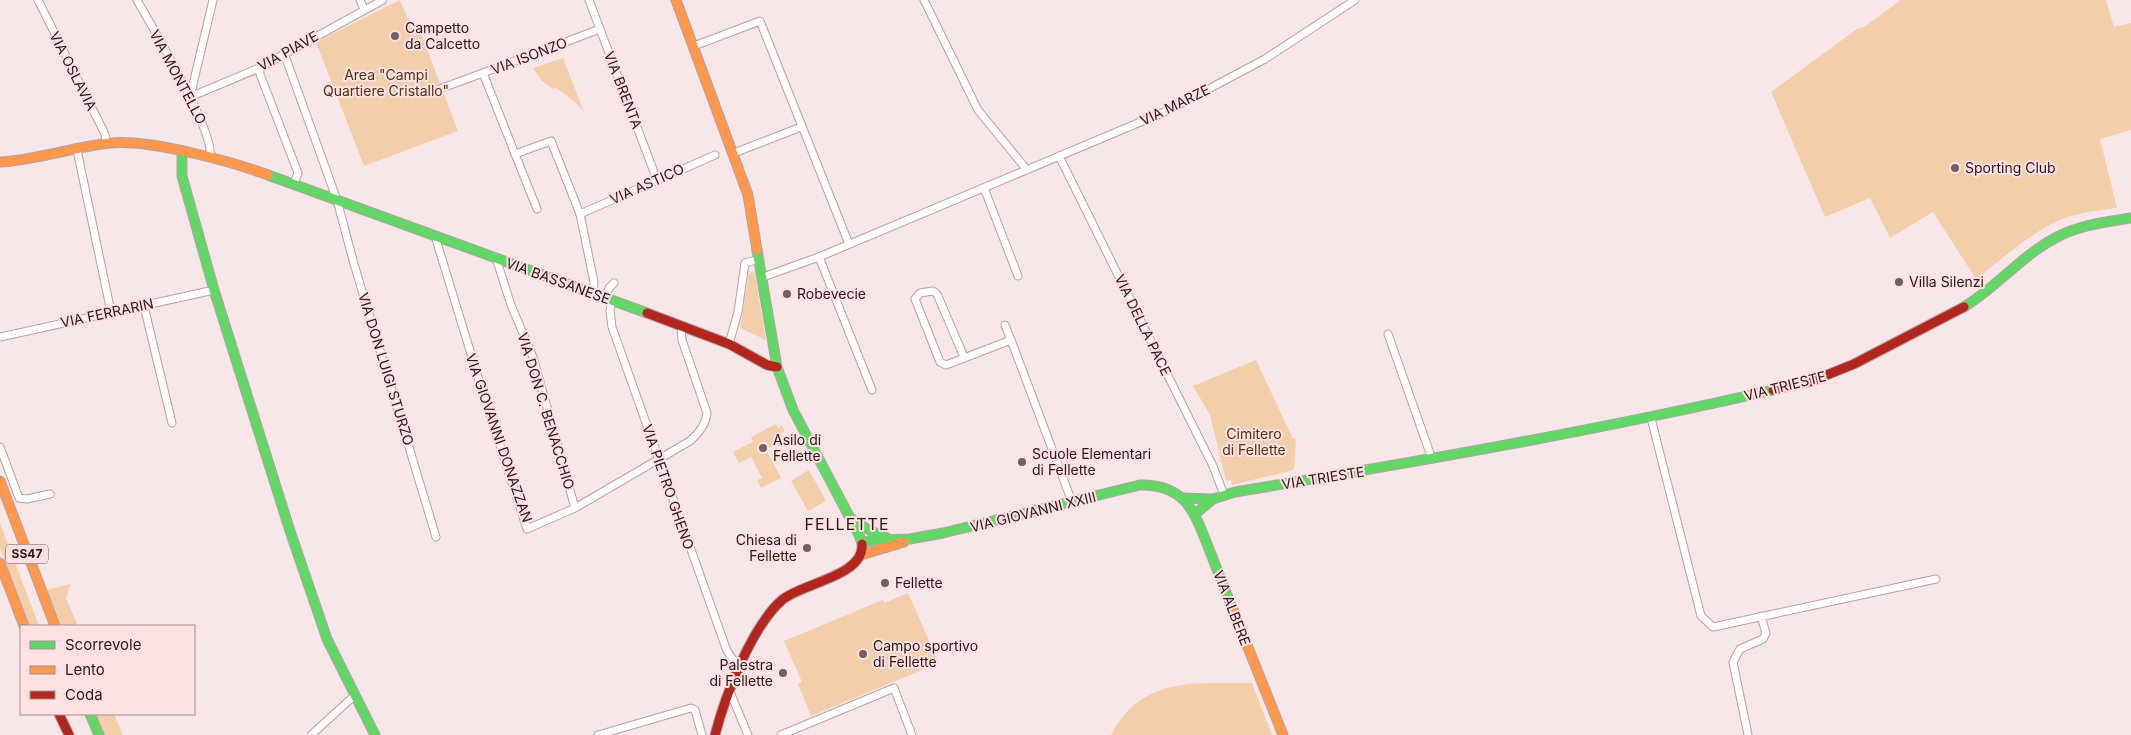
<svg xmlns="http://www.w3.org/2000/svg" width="2131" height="735" viewBox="0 0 2131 735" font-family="Inter,sans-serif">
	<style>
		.green { fill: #f3ceaa }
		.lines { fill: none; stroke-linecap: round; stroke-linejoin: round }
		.street-casing { stroke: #b5a2a4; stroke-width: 9 }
		.fast-casing { stroke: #b5a2a4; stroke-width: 11 }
		.slow-casing { stroke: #b5a2a4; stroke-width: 11 }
		.jam-casing { stroke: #b5a2a4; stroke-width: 11 }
		.street { stroke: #fefbfc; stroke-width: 7 }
		.fast { stroke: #63d668; stroke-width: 9 }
		.slow { stroke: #ff974d; stroke-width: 9 }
		.jam { stroke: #b3261e; stroke-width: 9 }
		.poi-dot { fill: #735e61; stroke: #fce0e2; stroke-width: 2 }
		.labels { text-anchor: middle; stroke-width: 4; stroke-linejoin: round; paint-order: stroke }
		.shield { fill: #fce0e2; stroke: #6b5255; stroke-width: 1 }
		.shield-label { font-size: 12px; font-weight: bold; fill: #2d1518 }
		.poi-label { font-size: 14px; fill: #2d1518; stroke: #fce0e2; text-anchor: start }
		.street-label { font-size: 14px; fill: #2d1518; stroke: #fce0e2 }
		.park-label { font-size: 14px; fill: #4c3414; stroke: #fce0e2 }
		.quarter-label { font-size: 16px; letter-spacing: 1px; fill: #2d1518; stroke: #fce0e2 }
	</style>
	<rect width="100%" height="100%" fill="#f6e6e8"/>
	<g class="green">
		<path d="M400 0 415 36 421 33 458 131 364 166 316 42Z"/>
		<path d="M1901 0H2106L2114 27 2131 23V130L2100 139 2117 208C2102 210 2086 212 2071 216 2036 227 2005 257 1976 279L1933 212 1890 238 1870 198 1825 217 1771 92 1857 29 1864 27Z"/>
		<path d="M563 58 584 112 574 101 556 88 553 89 541 80 533 68Z"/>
		<path d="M753 271 755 275 766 340 740 328 749 274Z"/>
		<path d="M1256 360 1292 437 1296 439 1294 467 1293 470 1232 485 1231 480 1226 481 1210 415 1193 386Z"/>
		<path d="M776 424 778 428 782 426 785 431 781 433 784 440 766 449 781 478 761 488 757 480 762 478 751 457 739 463 733 452 753 442 751 437Z"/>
		<path d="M809 470 826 501 808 511 791 481Z"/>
		<path d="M0 523 39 626H29L28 622 0 548Z"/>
		<path d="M71 584 66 598 78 626H59L46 590Z"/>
		<path d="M908 593 939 663 811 716 798 684 802 682 784 641 883 600 884 603Z"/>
		<path d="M1252 683 1272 735H1111C1143 675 1194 684 1252 683Z"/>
		<path d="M94 714H114L123 735H103Z"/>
	</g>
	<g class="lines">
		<defs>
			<g id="street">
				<path d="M38 0 105 134 106 143"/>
				<path d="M137 0C153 29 215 131 210 157"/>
				<path d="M360 0 364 9"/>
				<path d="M589 0 657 180"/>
				<path d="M924 0 978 110 1027 170"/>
				<path d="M694 46 760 21 849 244"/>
				<path d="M284 53 337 200 354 264 436 537"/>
				<path d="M259 68 260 74 298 173 294 184"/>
				<path d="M442 88 483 73"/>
				<path d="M190 97 259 68 383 0"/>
				<path d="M190 97 213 0"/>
				<path d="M77 150 111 312"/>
				<path d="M734 153 801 127"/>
				<path d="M515 154 537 209"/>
				<path d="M1059 156 1191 422 1213 466 1224 495"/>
				<path d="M984 188 1018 276"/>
				<path d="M580 214 715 155"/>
				<path d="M435 236 478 377 527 529 575 508 690 441C698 434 706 424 707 413L682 340 681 325"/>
				<path d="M819 257 872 390"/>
				<path d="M496 258 511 305 533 357 575 508"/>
				<path d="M763 277 819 257 1169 110 1265 59 1355 0"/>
				<path d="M593 295 594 282 580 214 551 141 515 154 483 73 600 29"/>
				<path d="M605 298 609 288 614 283"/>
				<path d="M612 300 610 311 612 327 727 651 740 669"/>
				<path d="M144 306 172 423"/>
				<path d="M1005 325 1011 340"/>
				<path d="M1388 334 1432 459"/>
				<path d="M0 337 214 290"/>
				<path d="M729 344 738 312 745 263 760 259"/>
				<path d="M964 357 937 294 933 291 920 293 915 299 940 362 946 365 1011 340 1072 502"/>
				<path d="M1651 418 1701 616 1713 627 1936 579"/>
				<path d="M0 447 19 498 27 499 50 494"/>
				<path d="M730 692 748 735"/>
				<path d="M311 735 354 696"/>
				<path d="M598 735 691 708 695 710 702 735"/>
				<path d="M781 735 894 688 912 735"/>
				<path d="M1748 735 1733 662 1740 649 1763 639 1766 633 1761 616"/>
			</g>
			<g id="fast">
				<path d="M182 151V176L214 290 290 531 327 639 375 735"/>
				<path d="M268 175 647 313"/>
				<path d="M757 250 777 367 793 410 859 535 862 544"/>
				<path d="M1964 307C1997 287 2022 255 2057 237 2080 225 2106 222 2131 218"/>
				<path d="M1184 498 1213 499 1235 492C1415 462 1595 431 1773 390"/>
				<path d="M1195 514 1213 499"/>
				<path d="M852 519 867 529 887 538"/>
				<path d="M862 543 873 540 910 539 943 533 1140 485C1186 484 1195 513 1209 549 1217 569 1225 590 1233 610"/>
				<path d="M90 714 99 735"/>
			</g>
			<g id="slow">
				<path d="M676 0 748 195 757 250"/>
				<path d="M0 162C37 160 73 147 110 143 149 139 230 161 268 175"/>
				<path d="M0 481 55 626"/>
				<path d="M861 555 904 542"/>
				<path d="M0 563 24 626"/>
				<path d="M1233 610 1283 735"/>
			</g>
			<g id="jam">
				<path d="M647 313 729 344 767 365 777 367"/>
				<path d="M1773 390 1812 381 1854 364 1964 307"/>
				<path d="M59 714 69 735"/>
				<path d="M715 735C725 696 752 626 782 600 802 583 865 576 862 544"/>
			</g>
		</defs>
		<use href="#street" class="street-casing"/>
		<use href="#fast" class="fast-casing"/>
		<use href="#slow" class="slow-casing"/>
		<use href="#jam" class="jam-casing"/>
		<use href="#street" class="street"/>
		<use href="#fast" class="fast"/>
		<use href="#slow" class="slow"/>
		<use href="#jam" class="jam"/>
	</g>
	<g class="poi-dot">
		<circle cx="395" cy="36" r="5"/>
		<circle cx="1955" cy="168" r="5"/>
		<circle cx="1899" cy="282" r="5"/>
		<circle cx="787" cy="294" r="5"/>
		<circle cx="763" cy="448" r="5"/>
		<circle cx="1022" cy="462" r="5"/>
		<circle cx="807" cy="548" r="5"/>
		<circle cx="885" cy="583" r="5"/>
		<circle cx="863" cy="654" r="5"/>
		<circle cx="783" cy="673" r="5"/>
	</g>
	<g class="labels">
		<rect class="shield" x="6" y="544.5" width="42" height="19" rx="4"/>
		<g class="shield-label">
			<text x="27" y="558">SS47</text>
		</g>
		<g class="poi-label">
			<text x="405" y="33">Campetto<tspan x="405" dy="16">da Calcetto</tspan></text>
			<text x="1965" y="173">Sporting Club</text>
			<text x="1909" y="287">Villa Silenzi</text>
			<text x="797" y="299">Robevecie</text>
			<text x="773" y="445">Asilo di<tspan x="773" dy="16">Fellette</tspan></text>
			<text x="1032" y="459">Scuole Elementari<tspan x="1032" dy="16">di Fellette</tspan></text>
			<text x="797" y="545" text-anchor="end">Chiesa di<tspan x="797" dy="16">Fellette</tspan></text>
			<text x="895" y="588">Fellette</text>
			<text x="873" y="651">Campo sportivo<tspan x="873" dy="16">di Fellette</tspan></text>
			<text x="773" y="670" text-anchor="end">Palestra<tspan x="773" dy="16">di Fellette</tspan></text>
		</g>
		<g class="street-label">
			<text transform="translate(288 51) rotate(-29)" y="5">VIA PIAVE</text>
			<text transform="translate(529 56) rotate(-21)" y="5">VIA ISONZO</text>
			<text transform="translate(73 71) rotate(63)" y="5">VIA OSLAVIA</text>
			<text transform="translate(178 77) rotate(62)" y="5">VIA MONTELLO</text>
			<text transform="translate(623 90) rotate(69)" y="5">VIA BRENTA</text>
			<text transform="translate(1175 105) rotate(-26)" y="5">VIA MARZE</text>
			<text transform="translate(647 184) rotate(-24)" y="5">VIA ASTICO</text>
			<text transform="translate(558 281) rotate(20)" y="5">VIA BASSANESE</text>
			<text transform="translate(107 313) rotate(-12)" y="5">VIA FERRARIN</text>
			<text transform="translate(1143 325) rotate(64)" y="5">VIA DELLA PACE</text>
			<text transform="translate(386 369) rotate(73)" y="5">VIA DON LUIGI STURZO</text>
			<text transform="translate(1785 386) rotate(-14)" y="5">VIA TRIESTE</text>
			<text transform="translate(546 411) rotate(73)" y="5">VIA DON C. BENACCHIO</text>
			<text transform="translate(499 438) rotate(71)" y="5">VIA GIOVANNI DONAZZAN</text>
			<text transform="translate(1323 478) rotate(-9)" y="5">VIA TRIESTE</text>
			<text transform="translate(668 487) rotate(71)" y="5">VIA PIETRO GHENO</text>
			<text transform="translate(1033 512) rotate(-14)" y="5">VIA GIOVANNI XXIII</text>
			<text transform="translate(1232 608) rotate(69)" y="5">VIA ALBERE</text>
		</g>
		<g class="park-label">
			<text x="386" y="80">Area "Campi<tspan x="386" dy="16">Quartiere Cristallo"</tspan></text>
			<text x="1254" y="439">Cimitero<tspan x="1254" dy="16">di Fellette</tspan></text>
		</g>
		<g class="quarter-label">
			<text x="847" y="530">FELLETTE</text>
		</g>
	</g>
	<rect x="20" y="625" width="175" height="90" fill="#fce0e2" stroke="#a98f91"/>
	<rect x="30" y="641" width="25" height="8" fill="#63d668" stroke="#a98f91"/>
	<text x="65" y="650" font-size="15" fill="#2d1518">Scorrevole</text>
	<rect x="30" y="666" width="25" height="8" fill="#ff974d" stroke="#a98f91"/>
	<text x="65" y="675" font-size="15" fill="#2d1518">Lento</text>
	<rect x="30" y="691" width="25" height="8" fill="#b3261e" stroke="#a98f91"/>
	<text x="65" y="700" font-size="15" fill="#2d1518">Coda</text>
</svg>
